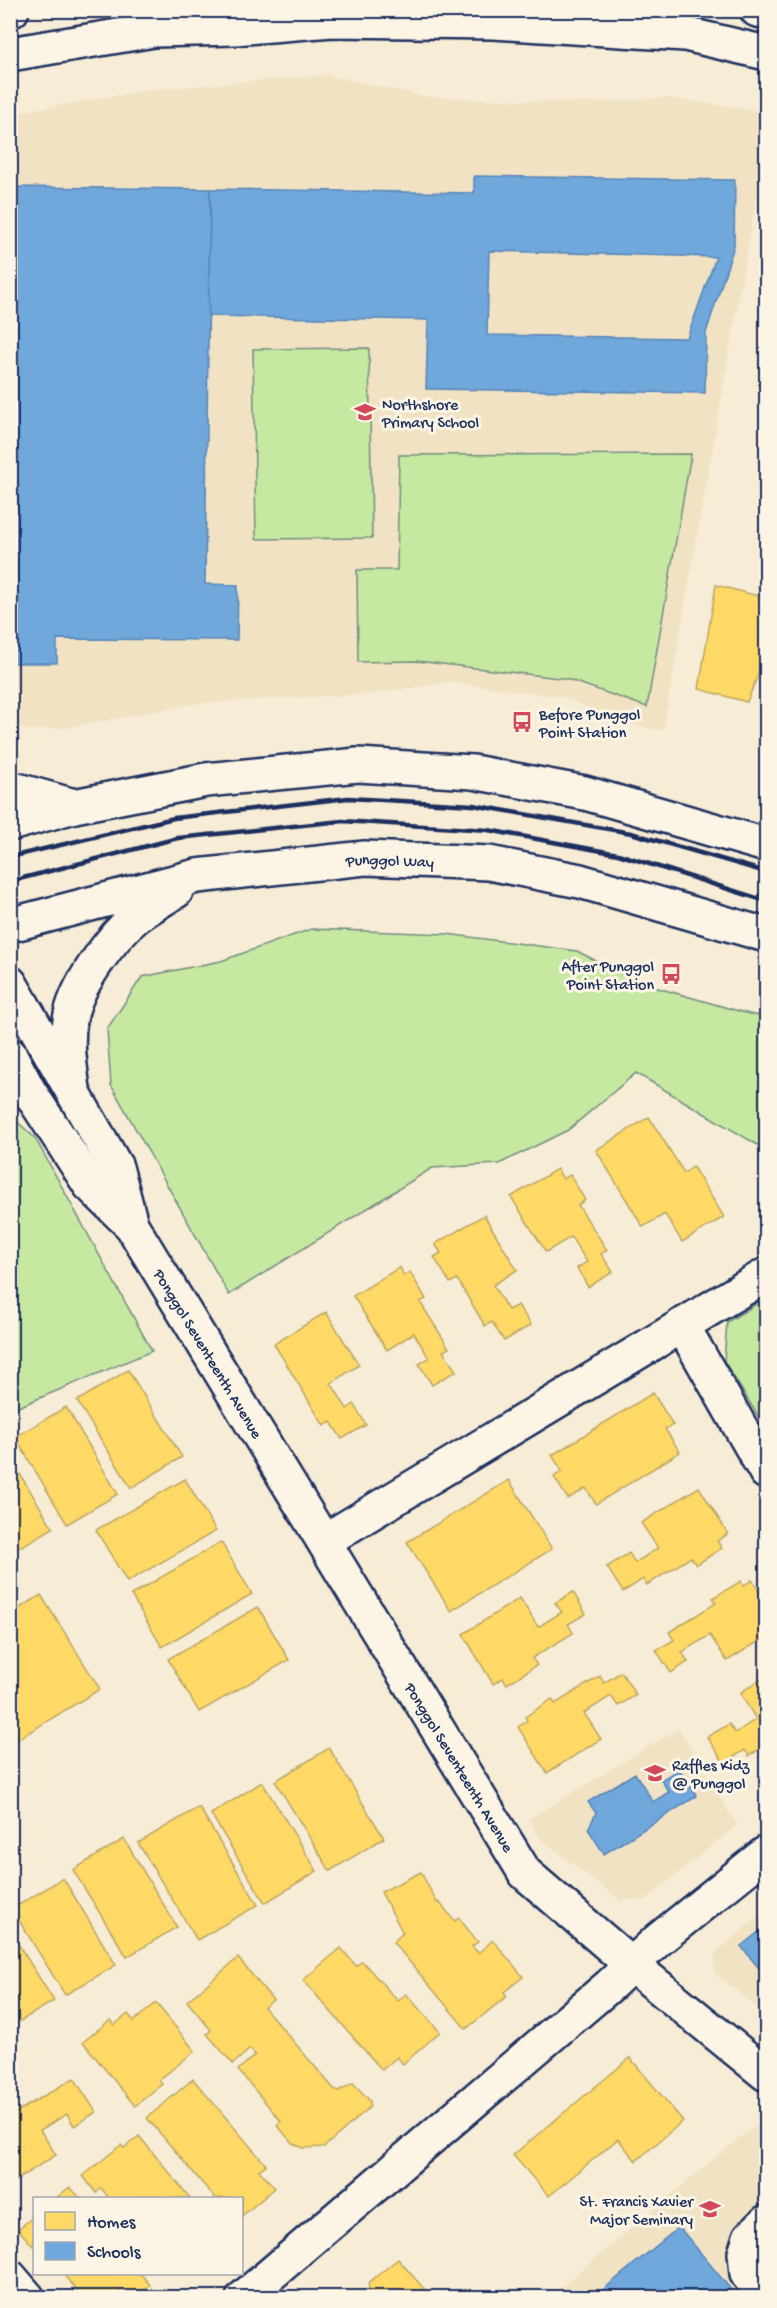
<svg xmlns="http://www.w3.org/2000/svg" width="777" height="2308" viewBox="0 0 777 2308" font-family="'Gochi Hand',sans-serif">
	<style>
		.built { fill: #f1e2c4 }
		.green { fill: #c7e8a1; stroke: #718c80; stroke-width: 1.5 }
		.homes { fill: #ffd966; stroke: #bba664; stroke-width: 1.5 }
		.schools { fill: #6fa8dc; stroke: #5684b6; stroke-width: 1.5; fill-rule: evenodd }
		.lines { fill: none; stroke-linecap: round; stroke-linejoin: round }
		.minor-casing { stroke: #1b2f5e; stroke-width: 38 }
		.major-casing { stroke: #1b2f5e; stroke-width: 38 }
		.minor { stroke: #fcf5e5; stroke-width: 33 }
		.major { stroke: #fcf5e5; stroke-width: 33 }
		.rail { stroke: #1b2f5e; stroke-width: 4.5 }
		.labels { text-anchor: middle; stroke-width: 6; stroke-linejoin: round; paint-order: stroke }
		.poi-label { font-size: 16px; fill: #1b2f5e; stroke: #fcf5e5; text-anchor: start }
		.street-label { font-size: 16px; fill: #1b2f5e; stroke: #fcf5e5 }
	</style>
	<rect width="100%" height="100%" fill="#f7ecd6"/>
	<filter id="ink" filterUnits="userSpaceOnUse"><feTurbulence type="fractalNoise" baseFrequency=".0167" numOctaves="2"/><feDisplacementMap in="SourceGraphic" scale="12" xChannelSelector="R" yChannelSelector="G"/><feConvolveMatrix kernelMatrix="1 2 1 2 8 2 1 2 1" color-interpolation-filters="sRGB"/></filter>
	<g filter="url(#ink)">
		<g class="built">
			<path d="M325 75 428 97 588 103 669 98 766 112V142L663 731 624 723 563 697 451 682 369 694 200 703 63 728 25 730 11 724V114L146 90Z"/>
			<path d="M679 1728 737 1825 646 1900H620L540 1839 529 1819Z"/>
			<path d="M766 1910V2014L714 1973 715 1953Z"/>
			<path d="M763 2118 766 2120V2297L548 2298Z"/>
		</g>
		<g class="green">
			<path d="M369 348 372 538 256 539 253 349Z"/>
			<path d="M691 454 647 707 567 679 417 661 358 662 357 570H397L399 455Z"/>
			<path d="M311 929 447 934 577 951 637 982 749 1014 766 1017V1150L636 1073 568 1130 499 1164 432 1168 229 1295 111 1085 107 1029 142 977 221 961Z"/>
			<path d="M11 1116 35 1138 152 1351 11 1410Z"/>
			<path d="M766 1298V1429L724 1361 727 1322Z"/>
		</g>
		<g class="homes">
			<path d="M766 536V591L758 589Z"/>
			<path d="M716 585 766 598V655L747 702 699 689Z"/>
			<path d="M649 1117 684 1173 693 1167 724 1217 682 1242 665 1214 643 1227 596 1150Z"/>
			<path d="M557 1169 563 1179 570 1175 585 1200 578 1205 607 1250 601 1254 613 1272 588 1287 577 1268 587 1262 571 1237 546 1252 511 1197Z"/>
			<path d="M484 1215 517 1270 493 1285 508 1310 518 1305 531 1325 504 1341 492 1322 485 1326 457 1279 450 1283 434 1257 441 1253 435 1244Z"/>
			<path d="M400 1267 404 1276 410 1272 426 1299 420 1302 449 1348 443 1351 456 1371 432 1385 419 1364 429 1358 414 1333 387 1350 353 1296Z"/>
			<path d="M326 1312 359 1365 331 1383 347 1409 354 1404 366 1425 342 1439 331 1422 324 1426 274 1344Z"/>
			<path d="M128 1370 182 1457 131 1488 77 1401Z"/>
			<path d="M653 1393 673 1425 665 1429 680 1452 596 1504 586 1488 568 1499 554 1477 562 1471 552 1455Z"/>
			<path d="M66 1407 118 1494 67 1524 15 1437Z"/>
			<path d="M10 1458 53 1528 10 1553Z"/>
			<path d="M185 1479 216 1531 127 1582 96 1530Z"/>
			<path d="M509 1480 552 1549 451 1611 407 1542Z"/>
			<path d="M699 1487 728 1534 717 1541 722 1548 696 1565 691 1557 647 1585 643 1579 623 1592 607 1567 629 1553 635 1563 658 1548 641 1523Z"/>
			<path d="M221 1542 252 1594 162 1647 131 1595Z"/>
			<path d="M752 1580 766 1603V1637L727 1661 710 1635 682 1652 688 1662 671 1673 656 1650 674 1640 669 1632 716 1603 713 1598 741 1581 743 1586Z"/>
			<path d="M573 1592 586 1614 568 1624 573 1633 532 1658 537 1665 507 1684 503 1678 493 1684 463 1634 520 1598 538 1627 562 1612 555 1603Z"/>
			<path d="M41 1595 100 1689 10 1744V1614Z"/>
			<path d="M258 1607 289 1660 199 1712 168 1659Z"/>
			<path d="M621 1672 636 1695 618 1706 611 1696 584 1713 601 1739 547 1773 518 1727 527 1721 525 1717 552 1699 555 1704 600 1676 604 1683Z"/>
			<path d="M766 1676V1745L749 1756 745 1750 724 1763 707 1737 729 1724 735 1733 756 1719 740 1693Z"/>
			<path d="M329 1748 384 1838 330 1871 275 1781Z"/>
			<path d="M262 1782 317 1871 265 1903 211 1814Z"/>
			<path d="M199 1807 258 1905 197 1940 138 1843Z"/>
			<path d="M124 1839 177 1927 127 1957 73 1870Z"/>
			<path d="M421 1872 437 1903 439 1902 455 1921 459 1918 478 1942 472 1946 478 1953 493 1940 523 1977 504 1992 507 1996 466 2029 393 1942 403 1933 381 1892Z"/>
			<path d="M63 1878 116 1965 65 1995 12 1909Z"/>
			<path d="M10 1931 54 2001 10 2027Z"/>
			<path d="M341 1948 356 1966 362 1961 398 2001 406 1994 440 2032 403 2064 397 2057 382 2070 303 1980Z"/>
			<path d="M238 1958 273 2000 264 2007 334 2089 339 2091 353 2083 370 2101V2107L324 2147 303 2148 292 2143 277 2125 281 2121 238 2070 255 2055 250 2049 233 2064 207 2034 211 2030 187 2001Z"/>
			<path d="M156 2003 195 2051 159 2080 162 2084 135 2106 83 2042 110 2020 114 2025 128 2014 134 2021Z"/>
			<path d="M630 2058 683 2121 636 2161 618 2139 549 2196 513 2155Z"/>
			<path d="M74 2078 96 2112 74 2126 67 2114 40 2130 56 2155 10 2184V2116Z"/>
			<path d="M193 2079 266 2165 259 2170 275 2188 242 2216V2198H215L147 2118Z"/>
			<path d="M139 2136 190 2198H109L101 2188 96 2193 83 2176 121 2145 124 2148Z"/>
			<path d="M70 2187 80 2198H56Z"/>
			<path d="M34 2216V2245L33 2246 18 2229Z"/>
			<path d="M398 2259 432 2298H368L370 2296 368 2283Z"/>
			<path d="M63 2274H141L150 2285 135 2298H129L122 2289 111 2298H83Z"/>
		</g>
		<g class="schools">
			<path d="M474 176 735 180 734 246 706 333 705 393 426 389 428 320 208 316 210 189 474 193ZM489 251 716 257 687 338 487 335Z"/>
			<path d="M10 187 210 189 205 584 238 585 237 640 57 639V663H10Z"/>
			<path d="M679 1769 697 1796 604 1854 588 1829 596 1813 588 1802 635 1773 653 1802 669 1792 661 1780Z"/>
			<path d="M766 1926V1977L741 1946Z"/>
			<path d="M679 2227 738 2298H593Z"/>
		</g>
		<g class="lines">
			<defs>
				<g id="minor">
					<path d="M757 10 766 12"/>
					<path d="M10 11 12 10"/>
					<path d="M10 54 154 30 235 28 332 20 493 22 685 34 766 53"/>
					<path d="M10 983 116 1167 131 1224"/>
					<path id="s1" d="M10 1055 29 1091 90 1185 132 1226 525 1873 632 1965 766 2074"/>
					<path d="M682 1325 766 1472"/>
					<path d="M324 1541 766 1275"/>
					<path d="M766 2222 750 2237 745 2253 747 2274 766 2297"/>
					<path d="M10 2277 28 2298"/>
					<path d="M243 2298 609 1986 658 1940 766 1853"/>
				</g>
				<g id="major">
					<path d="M10 788 74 806"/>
					<path d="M10 824 74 806 206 780 358 765 473 772 585 793 766 845"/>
					<path id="s2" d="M10 925 197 876 365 858 489 863 580 881 766 935"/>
					<path d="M10 1080 29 1091"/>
					<path d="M73 1089C70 1066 66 1043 70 1020 74 988 112 936 137 916 149 907 163 899 176 891"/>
				</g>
			</defs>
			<use href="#minor" class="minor-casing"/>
			<use href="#major" class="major-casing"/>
			<use href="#minor" class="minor"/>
			<use href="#major" class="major"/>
			<g class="rail">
				<path d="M10 857 174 818 348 798 473 805 631 833 766 872"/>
				<path d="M10 883 23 878 178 838 342 821 488 830 618 854 766 901"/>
			</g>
		</g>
	</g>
	<defs>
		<symbol id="school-bare" viewBox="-9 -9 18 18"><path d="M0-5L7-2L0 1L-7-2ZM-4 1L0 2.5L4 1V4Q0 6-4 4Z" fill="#d1495b" stroke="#fcf5e5" stroke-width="2.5" paint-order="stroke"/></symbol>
		<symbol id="bus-bare" viewBox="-9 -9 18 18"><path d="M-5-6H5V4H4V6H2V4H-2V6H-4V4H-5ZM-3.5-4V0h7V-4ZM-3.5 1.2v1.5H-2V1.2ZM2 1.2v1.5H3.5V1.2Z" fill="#d1495b" stroke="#fcf5e5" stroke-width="2.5" paint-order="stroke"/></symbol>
	</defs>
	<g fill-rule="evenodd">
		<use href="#school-bare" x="350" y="397" width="30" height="30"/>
		<use href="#bus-bare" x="507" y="707" width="30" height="30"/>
		<use href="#bus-bare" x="656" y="959" width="30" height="30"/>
		<use href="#school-bare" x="640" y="1758" width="30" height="30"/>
		<use href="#school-bare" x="695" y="2194" width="30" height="30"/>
	</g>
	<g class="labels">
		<g class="poi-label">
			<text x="382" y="409">Northshore<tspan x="382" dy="18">Primary School</tspan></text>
			<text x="539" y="719">Before Punggol<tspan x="539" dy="18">Point Station</tspan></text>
			<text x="654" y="971" text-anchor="end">After Punggol<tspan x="654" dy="18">Point Station</tspan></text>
			<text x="672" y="1770">Raffles Kidz<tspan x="672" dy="18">@ Punggol</tspan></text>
			<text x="693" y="2206" text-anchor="end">St. Francis Xavier<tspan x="693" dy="18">Major Seminary</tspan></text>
		</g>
		<g class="street-label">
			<text dy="6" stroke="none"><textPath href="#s2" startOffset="387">Punggol Way</textPath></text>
			<text dy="6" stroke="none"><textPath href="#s1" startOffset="360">Ponggol Seventeenth Avenue</textPath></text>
			<text dy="6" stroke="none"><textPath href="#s1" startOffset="844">Ponggol Seventeenth Avenue</textPath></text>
		</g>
	</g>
	<rect width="777" height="2308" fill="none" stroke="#fcf5e5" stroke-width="36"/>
	<rect x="18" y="18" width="741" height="2272" fill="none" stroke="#1b2f5e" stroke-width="2" filter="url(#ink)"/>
	<rect x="33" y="2197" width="210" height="78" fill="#fcf5e5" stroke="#a2a6af" stroke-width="1.5"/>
	<rect x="45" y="2212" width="30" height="18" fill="#ffd966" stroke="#a2a6af" stroke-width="1.5"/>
	<text x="87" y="2227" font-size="18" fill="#1b2f5e">Homes</text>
	<rect x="45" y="2242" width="30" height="18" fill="#6fa8dc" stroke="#a2a6af" stroke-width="1.5"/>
	<text x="87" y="2257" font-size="18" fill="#1b2f5e">Schools</text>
</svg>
